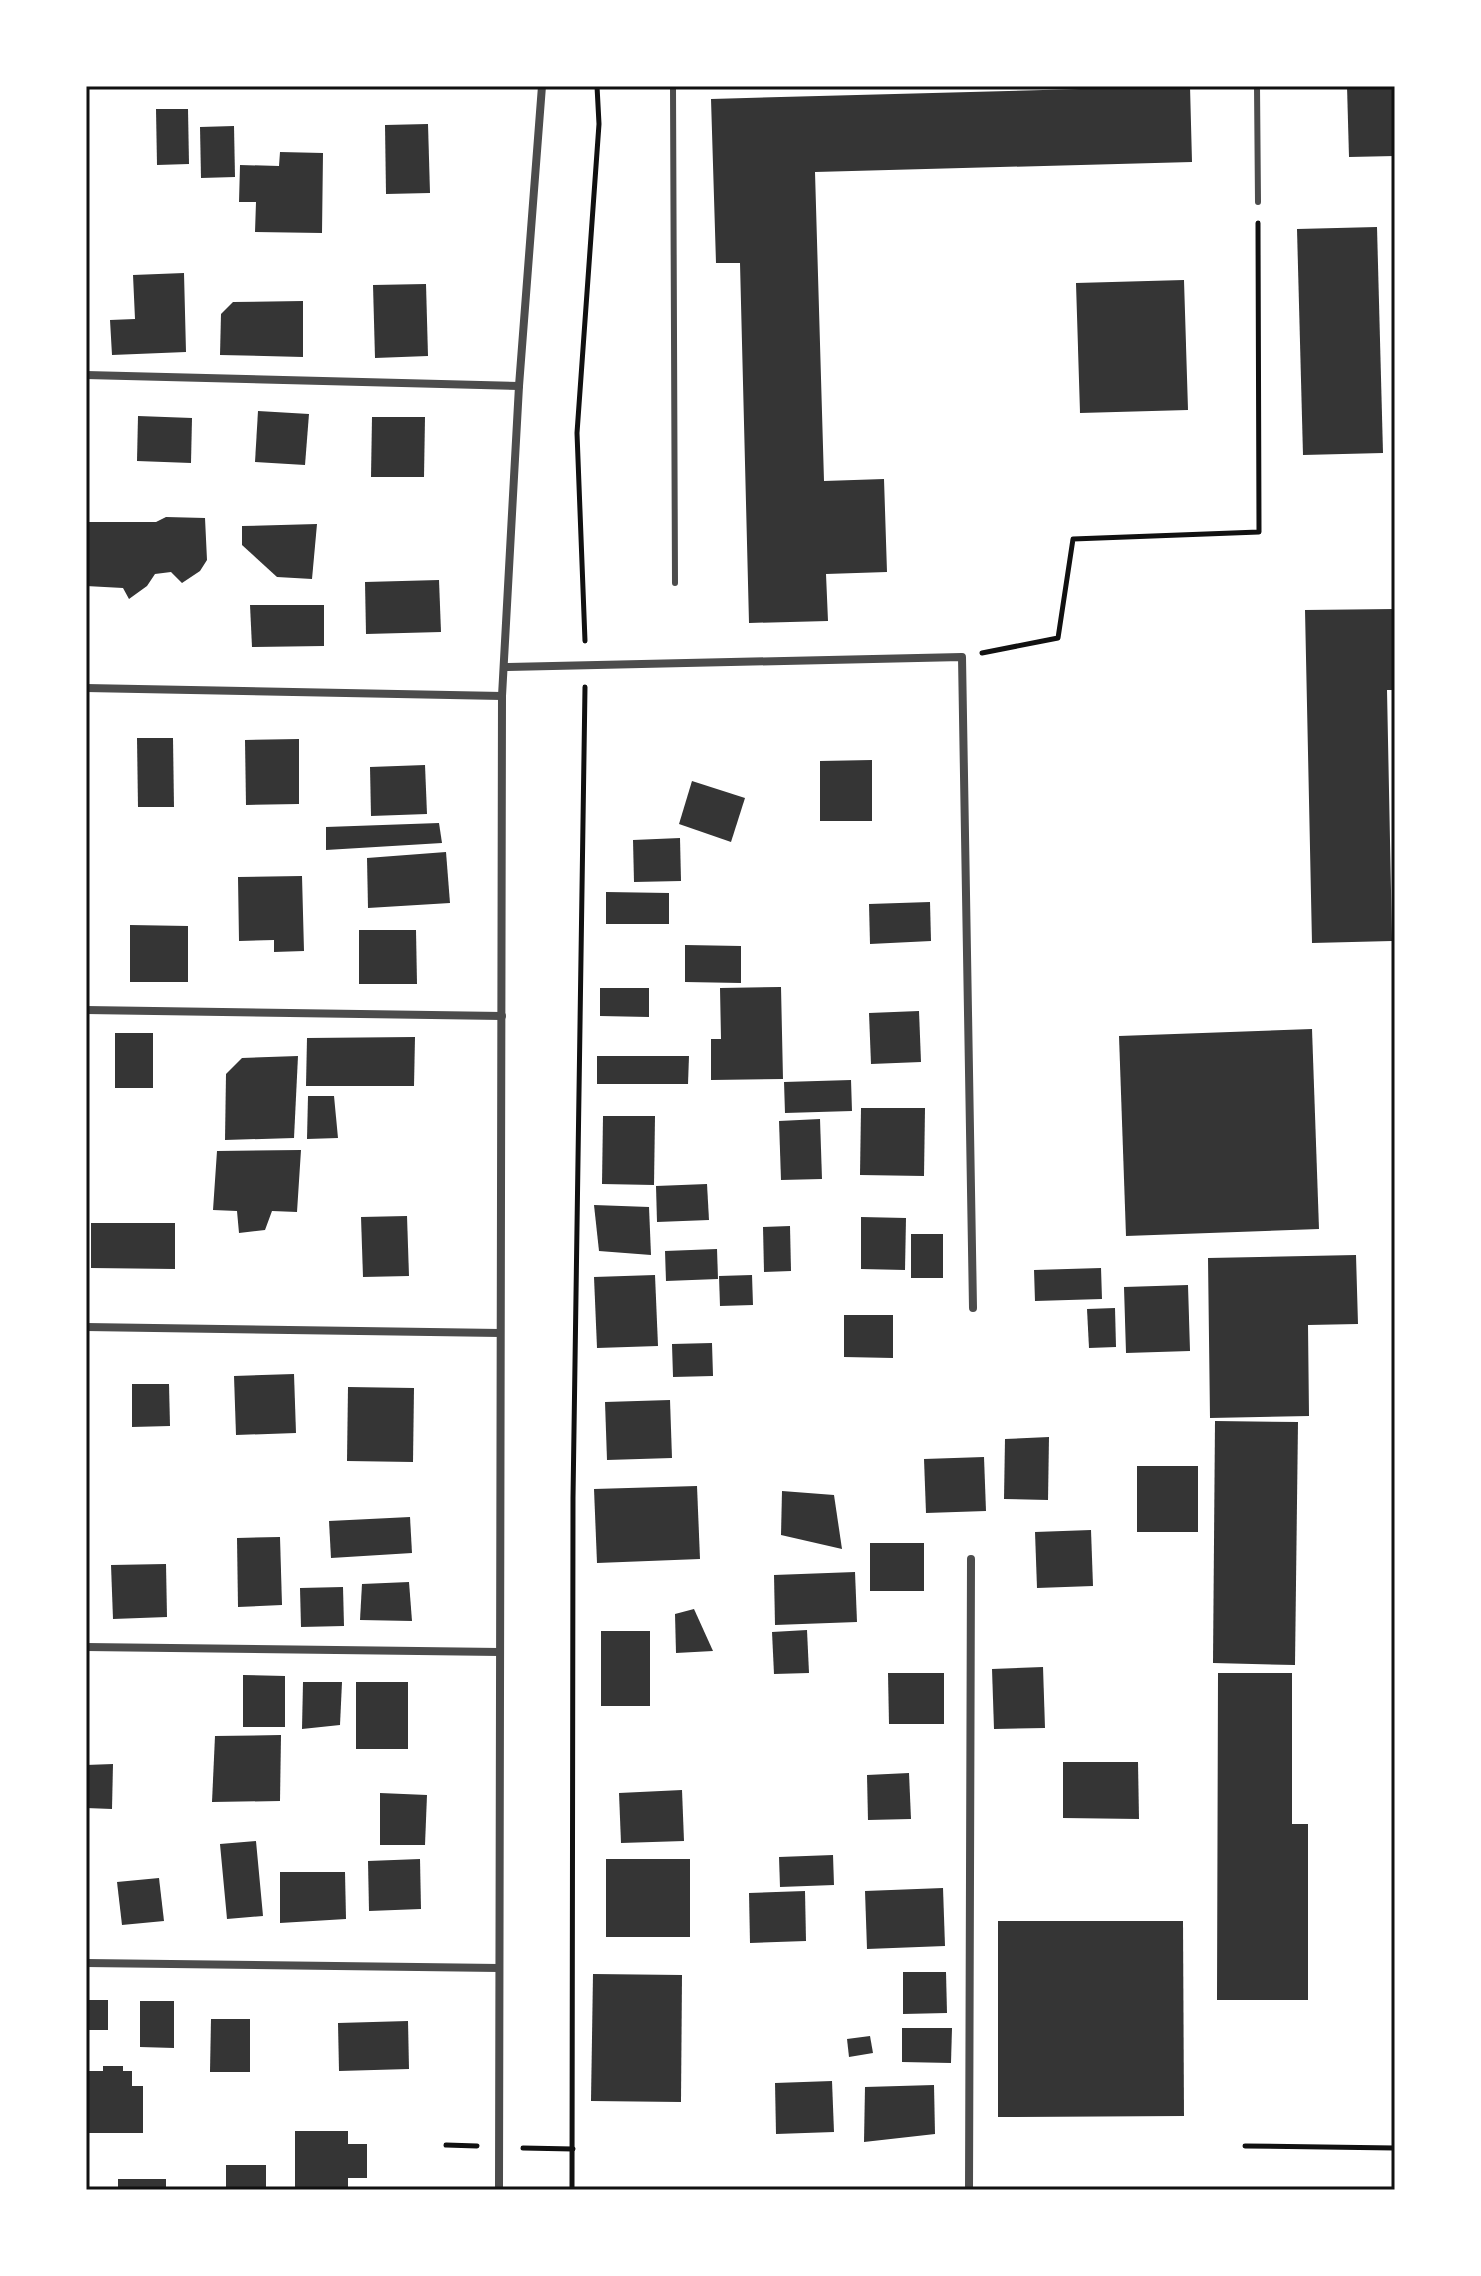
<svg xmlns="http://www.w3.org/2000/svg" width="1481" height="2276" viewBox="0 0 1481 2276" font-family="'Golos Text',sans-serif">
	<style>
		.building { fill: #353535 }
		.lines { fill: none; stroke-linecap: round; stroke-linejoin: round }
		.path { stroke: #111; stroke-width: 5 }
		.service { stroke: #4c4c4c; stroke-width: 6 }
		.minor { stroke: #4c4c4c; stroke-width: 8 }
		.neatline { fill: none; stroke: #111; stroke-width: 3 }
	</style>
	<rect width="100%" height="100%" fill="#fff"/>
	<g class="building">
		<path d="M1190 86 1192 162 815 172 824 481 884 479 887 572 826 574 828 621 749 623 740 263H716L711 99Z"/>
		<path d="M1347 86H1395V156L1349 157Z"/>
		<path d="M156 109H188L189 164 157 165Z"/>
		<path d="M428 124 430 193 386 194 385 125Z"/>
		<path d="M234 126 235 177 201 178 200 127Z"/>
		<path d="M280 152 323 153 322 233 255 232 256 202H239L240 165 279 166Z"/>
		<path d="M1377 227 1383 453 1303 455 1297 229Z"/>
		<path d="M184 273 186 352 112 355 110 320 135 319 133 275Z"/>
		<path d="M1184 280 1188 410 1080 413 1076 283Z"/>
		<path d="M426 284 428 356 375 358 373 285Z"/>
		<path d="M303 301V357L220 355 221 314 233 302Z"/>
		<path d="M258 411 309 414 305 465 255 462Z"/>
		<path d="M138 416 192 418 191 463 137 461Z"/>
		<path d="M372 417H425L424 477H371Z"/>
		<path d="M166 517 205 518 207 560 200 571 182 583 171 572 155 574 147 586 129 599 123 588 86 586 88 522H156Z"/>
		<path d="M317 524 312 579 277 577 242 545V526Z"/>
		<path d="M439 580 441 632 366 634 365 582Z"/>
		<path d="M250 605H324V646L252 647Z"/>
		<path d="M1395 609V690H1387L1392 941 1312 943 1305 610Z"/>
		<path d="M137 738H173L174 807H138Z"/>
		<path d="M299 739V804L246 805 245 740Z"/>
		<path d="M872 760V821H820V761Z"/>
		<path d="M425 765 427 814 371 816 370 767Z"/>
		<path d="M692 781 745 798 731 842 679 824Z"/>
		<path d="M439 823 442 843 326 850V827Z"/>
		<path d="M680 838 681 881 634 882 633 840Z"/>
		<path d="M446 852 450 903 368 908 367 858Z"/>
		<path d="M302 876 304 951 274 952V940L239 941 238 877Z"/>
		<path d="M606 892 669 893V924H606Z"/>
		<path d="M930 902 931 941 870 944 869 904Z"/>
		<path d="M130 925 188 926V982H130Z"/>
		<path d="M359 930H416L417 984H359Z"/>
		<path d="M685 945 741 946V983L685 982Z"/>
		<path d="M781 987 783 1079 711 1080V1039H721L720 988Z"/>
		<path d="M600 988H649V1017L600 1016Z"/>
		<path d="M919 1011 921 1062 871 1064 869 1013Z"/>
		<path d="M1312 1029 1319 1229 1126 1236 1119 1036Z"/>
		<rect x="115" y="1033" width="38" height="55"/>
		<path d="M415 1037 414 1086H306L307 1038Z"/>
		<path d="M298 1056 294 1138 225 1140 226 1074 242 1058Z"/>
		<path d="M597 1056H689L688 1084H597Z"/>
		<path d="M851 1080 852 1111 785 1113 784 1082Z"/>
		<path d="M308 1096H334L338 1138 307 1139Z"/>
		<path d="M861 1108H925L924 1176 860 1175Z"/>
		<path d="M603 1116H655L654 1185 602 1184Z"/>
		<path d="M820 1119 822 1179 781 1180 779 1121Z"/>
		<path d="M301 1150 297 1212 272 1211 265 1230 239 1233 237 1211 213 1210 217 1151Z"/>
		<path d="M707 1184 709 1220 657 1222 656 1186Z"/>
		<path d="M594 1205 649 1207 651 1255 599 1251Z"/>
		<path d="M407 1216 409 1276 363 1277 361 1217Z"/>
		<path d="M861 1217 906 1218 905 1270 861 1269Z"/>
		<path d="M91 1223H175V1269L91 1268Z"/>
		<path d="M790 1226 791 1271 764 1272 763 1227Z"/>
		<rect x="911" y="1234" width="32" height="44"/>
		<path d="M717 1249 718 1279 666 1281 665 1251Z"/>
		<path d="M1356 1255 1358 1324 1308 1325 1309 1416 1210 1418 1208 1258Z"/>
		<path d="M1101 1268 1102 1299 1035 1301 1034 1270Z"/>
		<path d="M655 1275 658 1346 597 1348 594 1277Z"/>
		<path d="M752 1275 753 1305 720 1306 719 1276Z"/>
		<path d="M1188 1285 1190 1351 1126 1353 1124 1287Z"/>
		<path d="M1115 1308 1116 1347 1089 1348 1087 1309Z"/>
		<path d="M844 1315H893V1358L844 1357Z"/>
		<path d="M712 1343 713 1376 673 1377 672 1344Z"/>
		<path d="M294 1374 296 1433 236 1435 234 1376Z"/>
		<path d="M132 1384H169L170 1426 132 1427Z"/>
		<path d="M348 1387 414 1388 413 1462 347 1461Z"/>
		<path d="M670 1400 672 1458 607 1460 605 1402Z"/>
		<path d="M1215 1421 1298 1422 1295 1665 1213 1663Z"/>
		<path d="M1049 1437 1048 1500 1004 1499 1005 1439Z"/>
		<path d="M984 1457 986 1511 926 1513 924 1459Z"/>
		<rect x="1137" y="1466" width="61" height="66"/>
		<path d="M697 1486 700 1559 597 1563 594 1489Z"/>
		<path d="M782 1491 834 1495 842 1549 781 1535Z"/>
		<path d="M410 1517 412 1553 331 1558 329 1521Z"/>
		<path d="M1091 1530 1093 1586 1037 1588 1035 1532Z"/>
		<path d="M280 1537 282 1605 238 1607 237 1538Z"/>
		<rect x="870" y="1543" width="54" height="48"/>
		<path d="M166 1564 167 1617 113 1619 111 1565Z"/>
		<path d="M855 1572 857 1622 775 1625 774 1575Z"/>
		<path d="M409 1582 412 1621 360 1620 362 1584Z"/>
		<path d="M343 1587 344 1626 301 1627 300 1588Z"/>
		<path d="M694 1609 713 1651 676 1653 675 1614Z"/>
		<path d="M807 1630 809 1673 774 1674 772 1632Z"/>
		<rect x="601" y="1631" width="49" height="75"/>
		<path d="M1043 1667 1045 1728 994 1729 992 1669Z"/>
		<path d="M888 1673H944V1724H889Z"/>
		<path d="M1218 1673H1292V1824H1308V2000H1217Z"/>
		<path d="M243 1675 285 1676V1727H243Z"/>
		<path d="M303 1682H342L340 1725 302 1729Z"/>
		<rect x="356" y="1682" width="52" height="67"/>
		<path d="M281 1735 280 1801 212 1802 215 1736Z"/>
		<path d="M1063 1762H1138L1139 1819 1063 1818Z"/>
		<path d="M113 1764 112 1809 86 1808V1765Z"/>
		<path d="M909 1773 911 1819 868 1820 867 1775Z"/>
		<path d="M682 1790 684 1841 621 1843 619 1793Z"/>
		<path d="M380 1793 427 1795 425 1845H380Z"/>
		<path d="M256 1841 263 1916 227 1919 220 1844Z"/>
		<path d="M833 1855 834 1885 780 1887 779 1857Z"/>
		<path d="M420 1859 421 1909 369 1911 368 1861Z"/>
		<rect x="606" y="1859" width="84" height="78"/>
		<path d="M280 1872H345L346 1919 280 1923Z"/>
		<path d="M159 1878 164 1921 122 1925 117 1882Z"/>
		<path d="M943 1888 945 1946 867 1949 865 1891Z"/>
		<path d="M805 1891 806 1941 750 1943 749 1893Z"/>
		<path d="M998 1921H1183L1184 2116 998 2117Z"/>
		<path d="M903 1972H946L947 2013 903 2014Z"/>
		<path d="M593 1974 682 1975 681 2102 591 2101Z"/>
		<rect x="86" y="2000" width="22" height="30"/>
		<path d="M140 2001H174V2048L140 2047Z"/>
		<path d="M211 2019H250V2072H210Z"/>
		<path d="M408 2021 409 2069 339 2071 338 2023Z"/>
		<path d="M902 2028H952L951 2063 902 2062Z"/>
		<path d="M870 2036 873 2053 849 2057 847 2039Z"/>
		<path d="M103 2066H123V2071H132V2086H143V2133H86V2071H103Z"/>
		<path d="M832 2081 834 2132 776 2134 775 2083Z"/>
		<path d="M934 2085 935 2134 864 2142 865 2087Z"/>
		<path d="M295 2131H348V2144H367V2178H348V2187H295Z"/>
		<rect x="226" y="2165" width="40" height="25"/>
		<rect x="118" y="2179" width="48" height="11"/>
	</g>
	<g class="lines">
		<g class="path">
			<path d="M585 641 577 433 599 124 597 86"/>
			<path d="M982 653 1058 638 1073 539 1259 532 1258 223"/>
			<path d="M446 2145 477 2146"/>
			<path d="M1245 2146 1395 2148"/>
			<path d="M523 2148 573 2149"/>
			<path d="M572 2190 573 1498 585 687"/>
		</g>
		<g class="service">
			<path d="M673 86 675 583"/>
			<path d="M1257 86 1258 202"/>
		</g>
		<g class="minor">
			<path d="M86 375 519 386"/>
			<path d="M505 667 962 657 973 1308"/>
			<path d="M86 688 502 696"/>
			<path d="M86 1010 502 1016"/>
			<path d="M86 1327 500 1333"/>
			<path d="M86 1647 500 1652"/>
			<path d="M86 1963 499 1968"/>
			<path d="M499 2190 502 696 519 386 542 86"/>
			<path d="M969 2190 971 1559"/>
		</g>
	</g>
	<rect width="1481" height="2276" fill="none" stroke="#ffffff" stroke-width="176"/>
	<rect x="88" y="88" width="1305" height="2100" class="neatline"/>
</svg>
